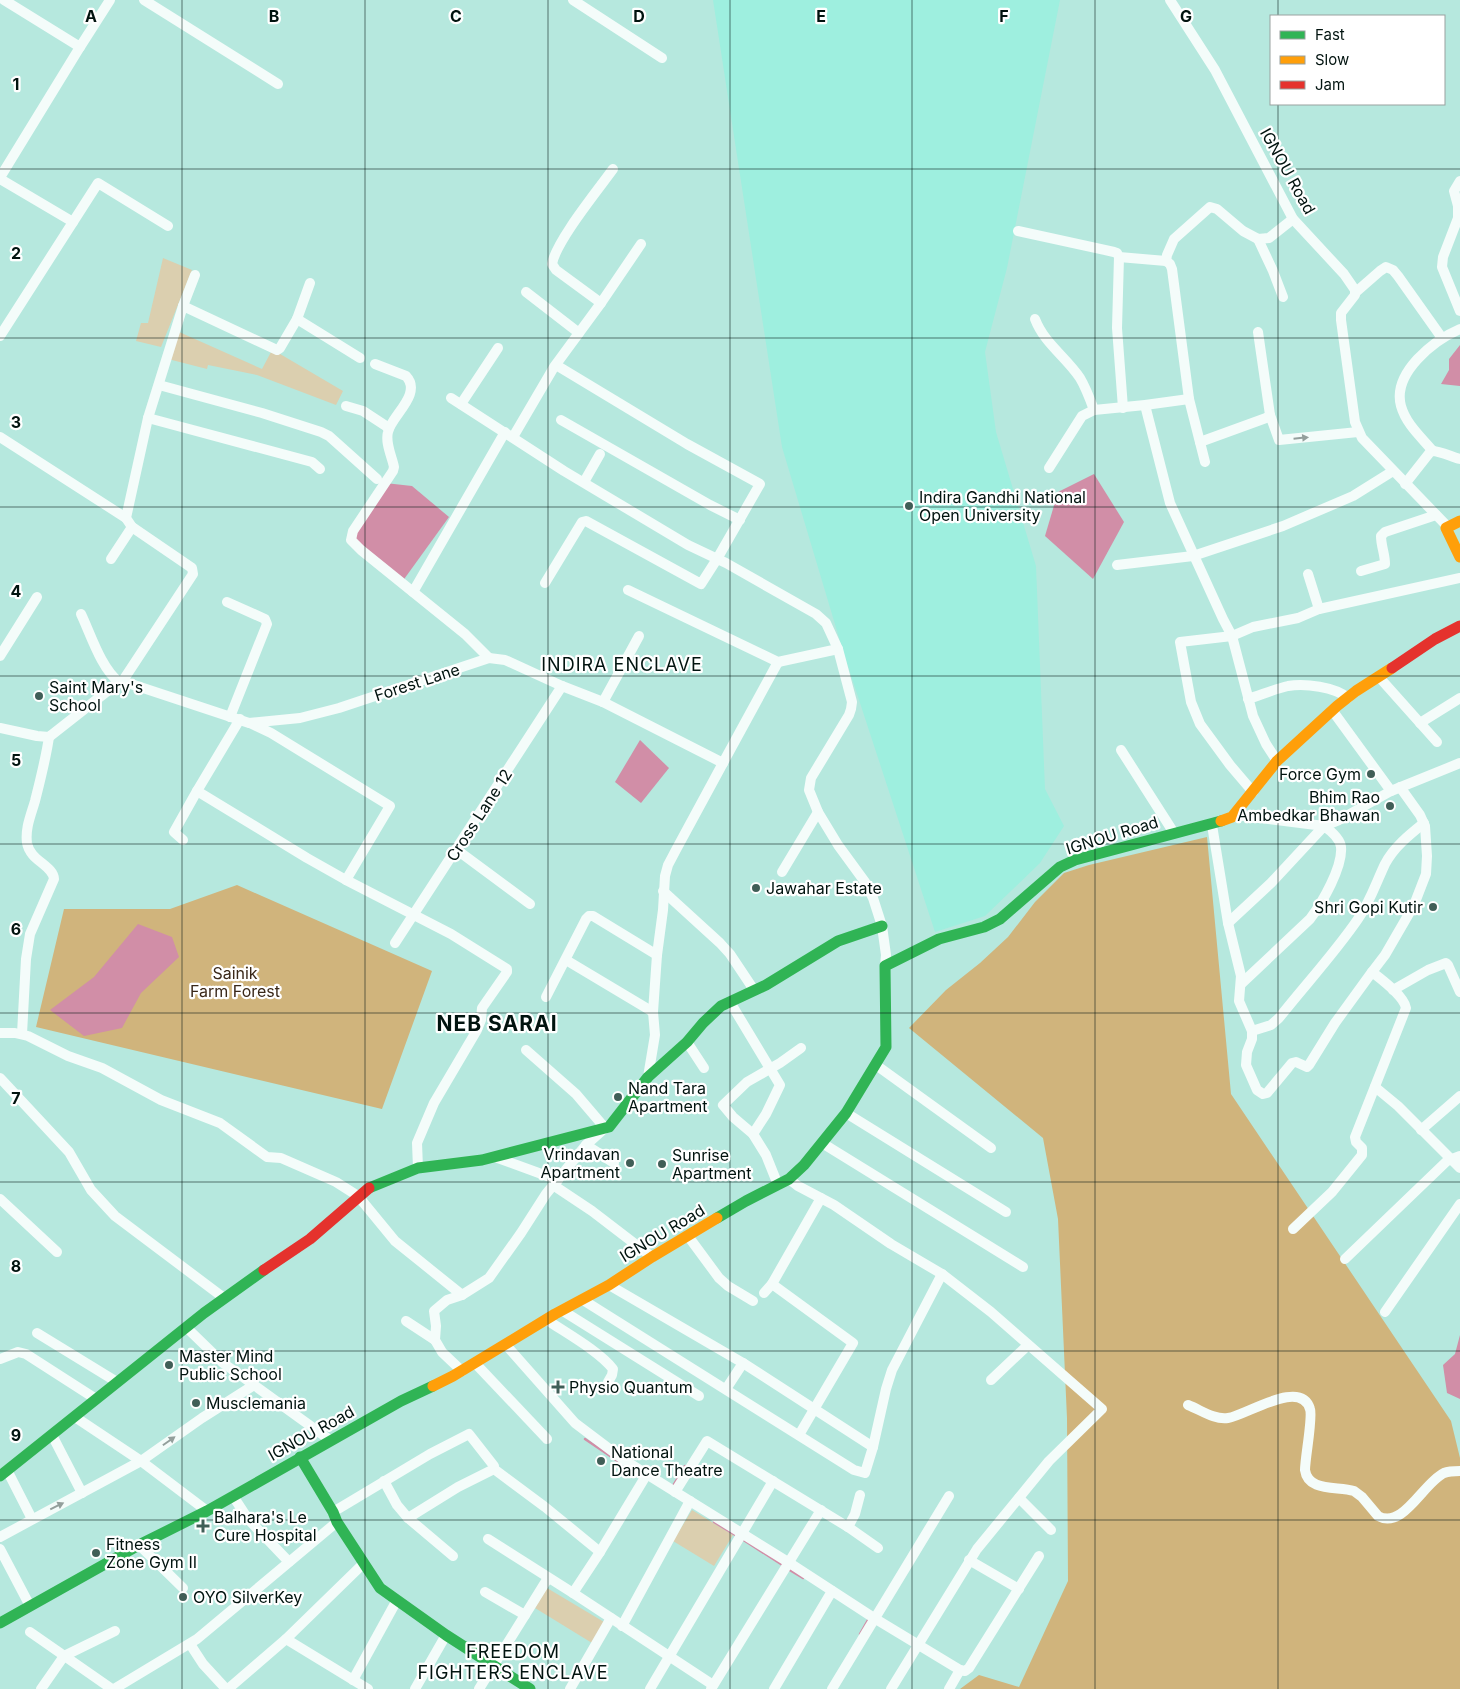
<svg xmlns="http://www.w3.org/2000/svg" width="1460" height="1689" viewBox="0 0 1460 1689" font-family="Inter,sans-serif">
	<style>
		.built { fill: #9eefdf }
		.green { fill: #dbcfaf }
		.forest { fill: #d0b47c }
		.water { fill: #d18ea7 }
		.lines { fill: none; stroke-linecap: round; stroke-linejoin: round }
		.stream { stroke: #d18ea7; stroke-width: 2.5 }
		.street { stroke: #f4fcfa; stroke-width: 10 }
		.fast { stroke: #30b455; stroke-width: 11 }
		.slow { stroke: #ff9f0a; stroke-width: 11 }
		.jam { stroke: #e5322d; stroke-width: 11 }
		.oneway { fill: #939f9c }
		.grid { fill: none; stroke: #01130f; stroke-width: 1; stroke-opacity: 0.55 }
		.poi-dot { fill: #405e57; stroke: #fff; stroke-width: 2 }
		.labels { text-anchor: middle; stroke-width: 4.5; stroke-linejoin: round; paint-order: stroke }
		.street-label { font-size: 16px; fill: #01130f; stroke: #fff }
		.poi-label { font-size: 16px; fill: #01130f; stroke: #fff; text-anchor: start }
		.park-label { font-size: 16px; fill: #3a2819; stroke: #fff }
		.neighbourhood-label { font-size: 18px; letter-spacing: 1px; fill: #01130f; stroke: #fff }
		.district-label { font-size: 21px; font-weight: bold; letter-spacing: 1px; fill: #01130f; stroke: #fff }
		.grid-label { font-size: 16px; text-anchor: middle; font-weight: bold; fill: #01130f; stroke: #fff; stroke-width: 4.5; stroke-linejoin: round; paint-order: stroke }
	</style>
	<rect width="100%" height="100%" fill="#b6e8de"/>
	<path class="built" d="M713 0H1060L1007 268 985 352 996 432 1036 566 1045 789 1064 826 1040 863 985 916 935 932 843 651 782 447Z"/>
	<g class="green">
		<path d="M163 258 192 270 161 347 136 341 141 323H148Z"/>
		<path d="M177 331 262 369 271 352 275 351 343 391 336 405 257 375 208 365 207 369 168 359Z"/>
		<path d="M692 1510 733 1535 714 1566 673 1541Z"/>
		<path d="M547 1588 604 1622 592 1643 535 1608Z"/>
	</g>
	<g class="forest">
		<path d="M1207 837 1231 1094 1451 1421 1460 1458V1689H960L979 1675 1019 1687 1068 1581 1067 1418 1058 1219 1043 1138 909 1028 946 990 980 963 1008 937 1035 902 1064 873 1089 865Z"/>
		<path d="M237 885 432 971 382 1109 36 1027 64 909H170Z"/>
	</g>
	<g class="water">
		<path d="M1460 345V386L1441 384 1449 370V359Z"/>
		<path d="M1094 474 1124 522 1093 579 1045 536 1058 492Z"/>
		<path d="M385 483 412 486 449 517 402 582 348 539Z"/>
		<path d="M640 740 669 768 641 803 615 782Z"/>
		<path d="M138 924 172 937 179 957 141 993 122 1028 84 1036 50 1010 94 977Z"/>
		<path d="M1460 1335V1399L1447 1393 1443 1365 1455 1354Z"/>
	</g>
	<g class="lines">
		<g class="stream">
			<path d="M585 1439 619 1462"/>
			<path d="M673 1486 685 1466"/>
			<path d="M714 1522 737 1536"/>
			<path d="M742 1539 784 1566"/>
			<path d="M788 1569 803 1578"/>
			<path d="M860 1634 868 1620"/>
		</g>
		<g class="street">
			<path d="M4 0 80 47 110 0"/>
			<path d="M144 0 278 84"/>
			<path d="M573 0 662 58"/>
			<path d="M1170 0 1215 70 1293 219 1344 274 1355 290V295L1341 313V320L1355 422 1362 438 1447 526"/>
			<path d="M1460 181 1454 191 1458 206V218L1443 257 1442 267 1460 311"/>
			<path d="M73 222 2 180 1 176 80 47"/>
			<path d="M1018 231 1114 252 1117 253 1119 257 1166 261 1170 264 1172 269 1189 399 1205 462"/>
			<path d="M1258 239 1273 271 1283 297"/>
			<path d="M1119 257 1117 328 1123 408"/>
			<path d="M1166 261 1167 255 1174 239 1210 207 1217 209 1243 231 1258 239 1269 238 1293 219"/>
			<path d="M526 292 579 333"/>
			<path d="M1356 292 1380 271 1386 267 1393 270 1398 276 1442 338"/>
			<path d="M601 303 556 270 552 264C556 241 598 190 613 169"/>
			<path d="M183 306 277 350 280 348 297 319 310 283"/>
			<path d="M297 319 360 358"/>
			<path d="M1035 319C1044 343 1066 357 1080 378 1086 388 1090 399 1094 410"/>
			<path d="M0 336 98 183 168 226"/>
			<path d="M375 364 406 376C423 394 391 416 388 432 385 443 392 457 394 467L393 471 353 531 351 540 361 550 465 634 489 658"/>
			<path d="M159 385 262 413 321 432 329 436 377 479"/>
			<path d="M451 398 564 471 688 545 726 563 816 614 826 623 838 649 852 702 851 709 849 715 811 778 809 790 818 812 838 845 865 882 873 898 882 926 886 955 885 966"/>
			<path d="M461 404 498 348"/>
			<path d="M1145 405 1170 503 1223 619 1232 636 1253 716 1266 744 1277 761"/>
			<path d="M346 406 363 411 389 428"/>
			<path d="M1270 415 1279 440 1358 432"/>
			<path d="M148 418 312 462 320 469"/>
			<path d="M561 420 710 505 740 520"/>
			<path d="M0 437 126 518"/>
			<path d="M513 437 554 367 601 303 641 244"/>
			<path d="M1200 442 1266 418 1270 415 1258 332"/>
			<path d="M1432 450C1421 437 1406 424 1401 406 1392 373 1434 340 1460 329"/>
			<path d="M1049 468 1082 416 1094 410 1145 405 1189 399"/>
			<path d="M584 482 600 454"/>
			<path d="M1405 484 1431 451C1438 450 1452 457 1460 459"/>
			<path d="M111 559 132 527"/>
			<path d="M1117 565 1193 556 1283 526 1353 496 1393 471"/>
			<path d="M1361 571 1385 564C1385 554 1381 546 1381 536L1385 532 1436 515"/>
			<path d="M1308 574 1319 609"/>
			<path d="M545 583 582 522 586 521 701 584 717 559 760 484 687 444 556 365"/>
			<path d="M628 590 778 662 838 649"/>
			<path d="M413 592 505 432"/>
			<path d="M227 602 265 619 267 624 230 717"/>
			<path d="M81 614C91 635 101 668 119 682"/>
			<path d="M0 656 37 597"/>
			<path d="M1379 677 1437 742"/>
			<path d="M122 682 193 574 192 568 132 527 126 518 148 418 183 306 195 275"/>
			<path d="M1248 699C1261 695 1275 689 1288 686 1305 683 1335 687 1348 698"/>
			<path d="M603 702 639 636"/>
			<path d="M1332 710 1391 791"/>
			<path d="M240 719 197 791 307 858 346 880 451 934 507 969V972L482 1008 481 1020 477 1030 434 1103 417 1143 418 1168"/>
			<path d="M250 723 271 733 390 806 346 880"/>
			<path d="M1420 723 1460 698"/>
			<path d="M0 728 37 736 49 737 119 682H125L249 723 300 718 339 708 489 658 505 660 562 686 603 702 723 763 778 662"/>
			<path d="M1121 750 1174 833"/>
			<path d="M1253 792 1230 765 1200 724 1191 702 1180 642 1232 636 1253 627 1298 618 1319 609 1460 578"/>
			<path d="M1235 815 1324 826 1339 820 1391 791 1460 763"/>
			<path d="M1212 825 1228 923 1241 976 1239 1001 1252 1031V1039L1247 1052 1246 1065 1257 1090 1263 1094 1267 1093 1292 1063 1296 1062 1307 1067 1309 1065 1335 1023 1372 972"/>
			<path d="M183 840 174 832 197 791"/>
			<path d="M457 850 530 904"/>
			<path d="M782 872 818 812"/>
			<path d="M663 891 720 943 730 954 754 990"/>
			<path d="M1228 923 1271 883 1324 826C1331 831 1340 838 1341 847 1343 867 1322 903 1310 919L1241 984"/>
			<path d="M395 943 562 686"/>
			<path d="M566 960 653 1012"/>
			<path d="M1393 990 1428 970 1446 963 1448 965 1460 992"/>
			<path d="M546 997 586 919 589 916H593L657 955"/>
			<path d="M730 1002 780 1085 766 1114 753 1134"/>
			<path d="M1252 1031 1271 1025 1279 1018C1305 985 1334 954 1358 919 1370 902 1376 883 1385 864 1394 847 1409 835 1424 823"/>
			<path d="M0 1033H15L28 1036 68 1056 102 1068 161 1100 220 1123 267 1157 281 1158 336 1182 358 1196 395 1241 462 1295"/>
			<path d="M22 1034 26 959 30 934 54 879C53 865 30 861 27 843 25 828 31 815 35 801 40 781 46 758 49 737"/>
			<path d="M687 1042 704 1068"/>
			<path d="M876 1065 991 1148"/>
			<path d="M648 1077 655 1035 653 1012 657 955 663 910 665 876 668 865 677 848 723 763"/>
			<path d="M0 1078 69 1152 91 1190 115 1216 224 1298"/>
			<path d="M1375 1087 1398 1106 1460 1168"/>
			<path d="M846 1113 1006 1212"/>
			<path d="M1421 1130 1460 1096"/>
			<path d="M822 1143 1023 1267"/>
			<path d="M586 1145 614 1163"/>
			<path d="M495 1157 558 1180"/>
			<path d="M789 1179 798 1186 834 1205 891 1244 942 1274 991 1312 1102 1409 1049 1461 977 1549 891 1689"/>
			<path d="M553 1185 592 1211 652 1257"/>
			<path d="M778 1185 766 1155 753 1134 733 1117 723 1105 747 1082 780 1063 801 1048"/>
			<path d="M0 1199 57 1252"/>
			<path d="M1293 1229 1332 1192 1362 1155V1148L1356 1142 1355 1137 1406 1008C1404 996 1381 979 1372 972L1385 955 1414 905 1426 874 1427 856 1425 826 1420 815 1400 787"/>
			<path d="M688 1236 719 1278 728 1286 753 1301"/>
			<path d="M1345 1259 1447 1161 1460 1156"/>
			<path d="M609 1285 743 1363 873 1447"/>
			<path d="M764 1293 772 1284"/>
			<path d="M583 1300 854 1470 865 1473 873 1447 886 1389 892 1370 942 1274"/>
			<path d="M563 1311 699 1396"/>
			<path d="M1385 1312 1460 1204"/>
			<path d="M547 1320C566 1333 599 1351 613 1369L612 1375 608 1382"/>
			<path d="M406 1321 435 1340"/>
			<path d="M189 1330 223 1363 254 1385 330 1440"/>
			<path d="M37 1333 117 1382"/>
			<path d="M506 1345 575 1423 624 1460 788 1562 874 1618 960 1670 965 1671 969 1668 1039 1556"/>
			<path d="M0 1359 18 1352 26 1354 96 1399"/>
			<path d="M475 1363 547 1439"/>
			<path d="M462 1371 442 1352 435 1340 436 1326 434 1311 447 1300 462 1295 489 1278 521 1233 546 1194 586 1145 605 1128 576 1094 526 1050"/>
			<path d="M991 1380 1028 1345"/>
			<path d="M726 1389 743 1363"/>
			<path d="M1188 1405C1201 1410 1214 1420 1228 1418 1247 1415 1301 1378 1310 1409 1313 1417 1305 1458 1305 1470 1308 1492 1337 1486 1354 1491L1362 1497 1378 1516C1403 1530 1423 1483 1444 1473 1449 1471 1455 1471 1460 1471"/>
			<path d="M75 1417 141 1461 207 1511"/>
			<path d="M52 1435 82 1493"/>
			<path d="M799 1435 853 1343 772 1284 821 1198"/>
			<path d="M7 1470 32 1519"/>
			<path d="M384 1481 397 1505 408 1518 458 1487 494 1469"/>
			<path d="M675 1492 707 1441 848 1527 878 1548"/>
			<path d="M233 1496 248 1519 289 1562"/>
			<path d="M1019 1498 1051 1530"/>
			<path d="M333 1512 430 1454 469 1434 494 1466V1469L545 1507 600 1552"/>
			<path d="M408 1518 453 1556"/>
			<path d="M848 1527 855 1514 860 1495"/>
			<path d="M0 1537 141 1461 202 1418 254 1385"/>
			<path d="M488 1539 573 1593 713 1685"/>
			<path d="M139 1545 183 1588"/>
			<path d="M0 1549 30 1606"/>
			<path d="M969 1560 1019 1589"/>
			<path d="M485 1592 525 1615"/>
			<path d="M573 1593 600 1552 647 1474"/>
			<path d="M622 1626 690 1501"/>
			<path d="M30 1632 112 1689"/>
			<path d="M286 1639 368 1689"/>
			<path d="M190 1644 203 1664 226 1689"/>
			<path d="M353 1680 397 1600"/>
			<path d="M41 1689 64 1656 115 1631"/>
			<path d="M114 1689 197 1639 337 1522"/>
			<path d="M228 1689 286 1639 364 1563"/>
			<path d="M415 1689 446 1635"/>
			<path d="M479 1689 548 1578"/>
			<path d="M570 1689 611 1618"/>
			<path d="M650 1689 773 1481"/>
			<path d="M711 1689 821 1510"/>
			<path d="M774 1689 832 1591"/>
			<path d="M832 1689 949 1496"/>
			<path d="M949 1689 960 1670"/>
		</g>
		<g class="fast">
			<path d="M369 1188 418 1168 482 1160 609 1127 648 1077 687 1042 703 1023 721 1006 766 985 838 941 882 926"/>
			<path d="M717 1218 746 1201 789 1179 804 1165 846 1113 886 1047 885 966 939 939 984 927 1000 919 1060 867 1075 860 1221 821"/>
			<path d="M300 1457 333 1512 337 1522 380 1588 446 1635 530 1689"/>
			<path d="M0 1476 204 1313 264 1270"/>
			<path d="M0 1623 139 1545 207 1511 401 1401 433 1386"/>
		</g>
		<g class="slow">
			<path d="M1460 521 1446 528 1460 557"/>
			<path d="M1221 821 1232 817 1277 761 1337 706 1356 691 1392 668"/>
			<path d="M433 1386 453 1376 555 1314 609 1285 652 1257 717 1218"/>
		</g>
		<g class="jam">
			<path d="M1392 668 1435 639 1460 626"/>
			<path d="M264 1270 310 1239 369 1188"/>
		</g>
	</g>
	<defs><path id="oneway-solid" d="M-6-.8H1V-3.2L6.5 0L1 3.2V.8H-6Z" transform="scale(1.25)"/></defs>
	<g class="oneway">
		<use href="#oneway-solid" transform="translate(1301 438) rotate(-6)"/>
		<use href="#oneway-solid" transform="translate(169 1441) rotate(-35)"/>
		<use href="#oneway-solid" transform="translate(57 1506) rotate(-26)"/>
	</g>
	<path class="grid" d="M182 0V1689M365 0V1689M548 0V1689M730 0V1689M912 0V1689M1095 0V1689M1278 0V16M1278 104V1689M0 169H1460M0 338H1460M0 507H1460M0 676H1460M0 844H1460M0 1013H1460M0 1182H1460M0 1351H1460M0 1520H1460"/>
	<g class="poi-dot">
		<circle cx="909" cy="506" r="5"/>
		<circle cx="39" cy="696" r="5"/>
		<circle cx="1371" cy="774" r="5"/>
		<circle cx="1390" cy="806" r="5"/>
		<circle cx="756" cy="888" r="5"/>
		<circle cx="1433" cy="907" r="5"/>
		<circle cx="618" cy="1097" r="5"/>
		<circle cx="630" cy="1163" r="5"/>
		<circle cx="662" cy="1164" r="5"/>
		<circle cx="169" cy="1365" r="5"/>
		<path d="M555.5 1379.5h5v5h5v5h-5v5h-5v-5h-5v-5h5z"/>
		<circle cx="196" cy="1403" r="5"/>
		<circle cx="601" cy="1461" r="5"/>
		<path d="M200.5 1518.5h5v5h5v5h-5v5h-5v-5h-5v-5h5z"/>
		<circle cx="96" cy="1553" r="5"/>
		<circle cx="183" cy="1597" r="5"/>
	</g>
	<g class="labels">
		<g class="street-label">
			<text transform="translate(1288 171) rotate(61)" y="6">IGNOU Road</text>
			<text transform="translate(417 682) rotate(-18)" y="6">Forest Lane</text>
			<text transform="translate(479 815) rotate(-57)" y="6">Cross Lane 12</text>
			<text transform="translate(1112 835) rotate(-17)" y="6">IGNOU Road</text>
			<text transform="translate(662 1233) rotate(-31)" y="6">IGNOU Road</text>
			<text transform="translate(311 1433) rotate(-29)" y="6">IGNOU Road</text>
		</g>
		<g class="poi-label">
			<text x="919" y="503">Indira Gandhi National<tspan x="919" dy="18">Open University</tspan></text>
			<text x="49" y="693">Saint Mary's<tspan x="49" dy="18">School</tspan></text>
			<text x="1361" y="780" text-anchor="end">Force Gym</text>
			<text x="1380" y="803" text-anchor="end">Bhim Rao<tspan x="1380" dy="18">Ambedkar Bhawan</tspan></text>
			<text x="766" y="894">Jawahar Estate</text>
			<text x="1423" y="913" text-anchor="end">Shri Gopi Kutir</text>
			<text x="628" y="1094">Nand Tara<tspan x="628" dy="18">Apartment</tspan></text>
			<text x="620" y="1160" text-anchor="end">Vrindavan<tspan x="620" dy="18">Apartment</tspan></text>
			<text x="672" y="1161">Sunrise<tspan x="672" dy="18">Apartment</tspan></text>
			<text x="179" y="1362">Master Mind<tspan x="179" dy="18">Public School</tspan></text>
			<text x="569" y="1393">Physio Quantum</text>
			<text x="206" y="1409">Musclemania</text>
			<text x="611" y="1458">National<tspan x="611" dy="18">Dance Theatre</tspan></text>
			<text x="214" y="1523">Balhara's Le<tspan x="214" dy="18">Cure Hospital</tspan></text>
			<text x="106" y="1550">Fitness<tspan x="106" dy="18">Zone Gym II</tspan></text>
			<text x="193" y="1603">OYO SilverKey</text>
		</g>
		<g class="park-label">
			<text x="235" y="979">Sainik<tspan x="235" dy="18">Farm Forest</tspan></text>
		</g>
		<g class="neighbourhood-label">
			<text x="622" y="671">INDIRA ENCLAVE</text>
			<text x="513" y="1658">FREEDOM<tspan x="513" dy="21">FIGHTERS ENCLAVE</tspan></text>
		</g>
		<g class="district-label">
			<text x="497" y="1031">NEB SARAI</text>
		</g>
	</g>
	<g class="grid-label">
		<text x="91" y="22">A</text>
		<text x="274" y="22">B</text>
		<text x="456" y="22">C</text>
		<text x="639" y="22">D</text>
		<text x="821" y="22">E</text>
		<text x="1004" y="22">F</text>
		<text x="1186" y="22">G</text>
		<text x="16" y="90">1</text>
		<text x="16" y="259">2</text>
		<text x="16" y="428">3</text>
		<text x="16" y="597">4</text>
		<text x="16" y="766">5</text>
		<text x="16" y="935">6</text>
		<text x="16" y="1104">7</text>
		<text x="16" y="1272">8</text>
		<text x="16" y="1441">9</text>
	</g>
	<rect x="1270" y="15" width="175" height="90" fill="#ffffff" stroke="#99a19f"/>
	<rect x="1280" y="31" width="25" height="8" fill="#30b455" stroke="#99a19f"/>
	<text x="1315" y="40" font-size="15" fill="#01130f">Fast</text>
	<rect x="1280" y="56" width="25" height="8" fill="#ff9f0a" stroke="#99a19f"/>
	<text x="1315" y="65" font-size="15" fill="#01130f">Slow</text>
	<rect x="1280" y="81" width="25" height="8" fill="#e5322d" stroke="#99a19f"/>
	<text x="1315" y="90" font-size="15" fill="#01130f">Jam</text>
</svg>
